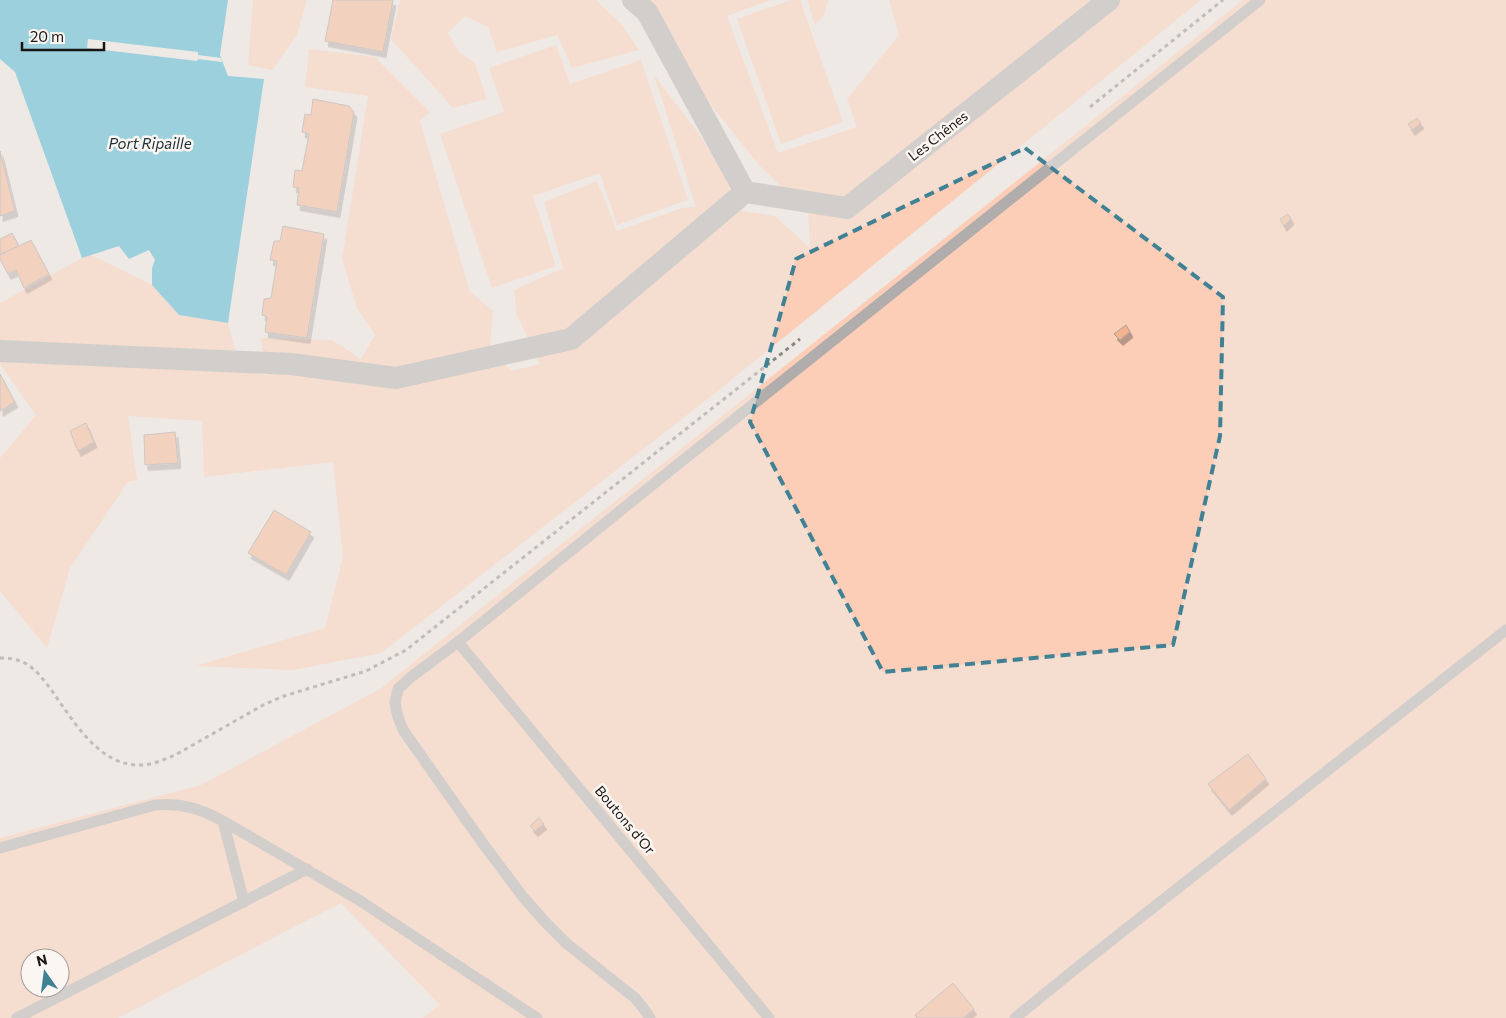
<svg xmlns="http://www.w3.org/2000/svg" width="1506" height="1018" viewBox="0 0 1506 1018" font-family="Commissioner,sans-serif">
	<style>
		.green { fill: #fcceb7; fill-rule: evenodd }
		.water { fill: #37b1d1 }
		.pier { fill: #efe9e6 }
		.building { fill: #f5b391; stroke: #a49e9c; filter: url(#shadow) }
		.lines { fill: none; stroke-linecap: round; stroke-linejoin: round }
		.path { stroke: #8a8684; stroke-width: 3; stroke-dasharray: 4 4; stroke-linecap: butt }
		.lane { stroke: #b0adac; stroke-width: 11 }
		.street { stroke: #b0adac; stroke-width: 22 }
		.marked { fill: none; stroke: #408194; stroke-width: 4; stroke-dasharray: 10 6; stroke-linejoin: round }
		.labels { text-anchor: middle; stroke-width: 5; stroke-linejoin: round; paint-order: stroke }
		.street-label { font-size: 14px; fill: #191716; stroke: #fcf6f3 }
		.water-label { font-size: 15px; font-style: italic; fill: #1a2f35; stroke: #fcf6f3 }
	</style>
	<defs>
		<filter id="shadow"><feDropShadow dx="3" dy="5.5" stdDeviation="0" flood-color="#0004"/></filter>
	</defs>
	<rect width="100%" height="100%" fill="#efe9e6"/>
	<g class="green">
		<path d="M253 0H307L297 35 272 70 248 65Z"/>
		<path d="M400 0H596L622 25 639 50 572 68 557 35 497 52 488 27 465 16 448 33 459 52 475 63 487 99 453 108 391 39Z"/>
		<path d="M641 0H771L727 16 778 153 857 127 847 99 899 35 889 0H1201L714 394 381 653 293 670 195 666 325 628 343 557 333 462 204 477 202 421 128 416 137 480 128 482 70 568 47 648 0 591V458L36 415 0 364V303L82 258 91 255 152 285 179 315 228 323 240 370 266 375 261 338 332 340 361 359 375 335 357 308 342 259 368 96 305 87 309 49 375 57 430 112 420 121 470 292 493 311 490 346 511 371 540 364 517 315 514 290 563 268 544 202 597 181 617 231 682 208 696 207 654 75 702 138 727 180 736 210 775 216 810 248 808 213 758 164 708 101Z"/>
		<path d="M791 0H800L843 122 781 144 737 19Z"/>
		<path d="M807 0H828L824 15 815 25Z"/>
		<path d="M1243 0H1506V1018H423L440 1005 341 903 118 1018H0V838L201 785 380 689ZM30 958H60V988H30Z"/>
		<path d="M556 45 570 84 641 60 688 200 617 225 600 173 533 196 556 266 492 288 440 134 504 112 489 68Z"/>
	</g>
	<path class="water" d="M0 0H228L220 55 228 76 264 79 228 323 179 315 152 285V268L155 260 149 250 129 259 119 246 82 258 15 72 0 59Z"/>
	<path class="pier" d="M88 39 198 52V55L221 58 222 62 198 59 197 61 87 48Z"/>
	<g class="building">
		<path d="M333 0H393L383 52 325 41Z"/>
		<path d="M313 99 349 106 354 112 337 212 297 205 299 188 293 187 295 170 302 171 309 134 302 132 305 114 311 115Z"/>
		<path d="M1417 118 1421 123 1412 130 1408 124Z"/>
		<path d="M0 151 15 211 0 216Z"/>
		<path d="M1288 214 1291 219 1284 226 1280 219Z"/>
		<path d="M283 226 324 234 307 338 265 332 267 317 262 315 264 299 271 298 277 261 270 260 274 241H280Z"/>
		<path d="M12 233 19 246 0 255V239Z"/>
		<path d="M31 240 49 274 24 288 16 270 8 274 0 259V255Z"/>
		<path d="M1126 325 1130 332 1120 340 1114 334Z"/>
		<path d="M0 374 15 402 0 411Z"/>
		<path d="M86 423 94 442 78 451 70 431Z"/>
		<path d="M175 432 178 463 145 465 144 435Z"/>
		<path d="M274 510 311 532 286 575 248 553Z"/>
		<path d="M1248 754 1266 779 1229 810 1208 784Z"/>
		<path d="M539 818 544 824 535 831 530 826Z"/>
		<path d="M953 983 974 1009 963 1018H917L915 1015Z"/>
	</g>
	<g class="lines">
		<g class="path">
			<path d="M1090 107 1223 0"/>
			<path d="M0 658C12 658 23 660 32 668 39 673 44 681 50 688 71 717 96 763 136 765 150 766 164 760 177 754L265 704 284 696 366 671 406 650 800 339"/>
		</g>
		<g class="lane">
			<path d="M458 642 769 1018"/>
			<path d="M223 821 244 902"/>
			<path d="M0 848 155 805C182 803 199 808 223 821L359 900 537 1018"/>
			<path d="M17 1018 307 869"/>
			<path d="M650 1018 644 1009 635 998 566 943 547 924 523 897 484 845 403 730 398 717 395 703 398 689 411 677 458 642 672 469 1260 0"/>
			<path d="M1015 1018 1084 962 1506 630"/>
		</g>
		<g class="street">
			<path d="M745 192 847 208 1109 0"/>
			<path d="M0 351 291 364 396 378 571 339 745 192 647 12 633 0"/>
		</g>
	</g>
	<path d="M0 0H1506V1018H0ZM1025 148 1223 297 1220 436 1173 645 883 672 750 422 796 259Z" fill="#efe9e6" fill-opacity=".55" fill-rule="evenodd"/>
	<path class="marked" d="M1025 148 1223 297 1220 436 1173 645 883 672 750 422 796 259Z"/>
	<g class="labels">
		<g class="street-label">
			<text transform="translate(938 136) rotate(-38)" y="5">Les Chênes</text>
			<text transform="translate(625 820) rotate(50)" y="5">Boutons d'Or</text>
		</g>
		<g class="water-label">
			<text x="150" y="149">Port Ripaille</text>
		</g>
	</g>
	<g transform="translate(45 973) rotate(346)"><circle r="24" fill="#fcf6f3" stroke="#a19d9b"/>
	<path d="M0-4L9 19L0 12L-9 19Z" fill="#408194"/>
	<text y="-8" font-size="14" font-weight="bold" text-anchor="middle" fill="#191716">N</text>
	</g>
	<path d="M22 42v8h82v-8" fill="none" stroke="#191716" stroke-width="2.5"/>
	<text x="30" y="42" font-size="15" fill="#191716" stroke="#fcf6f3" stroke-width="4" paint-order="stroke">20 m</text>
</svg>
